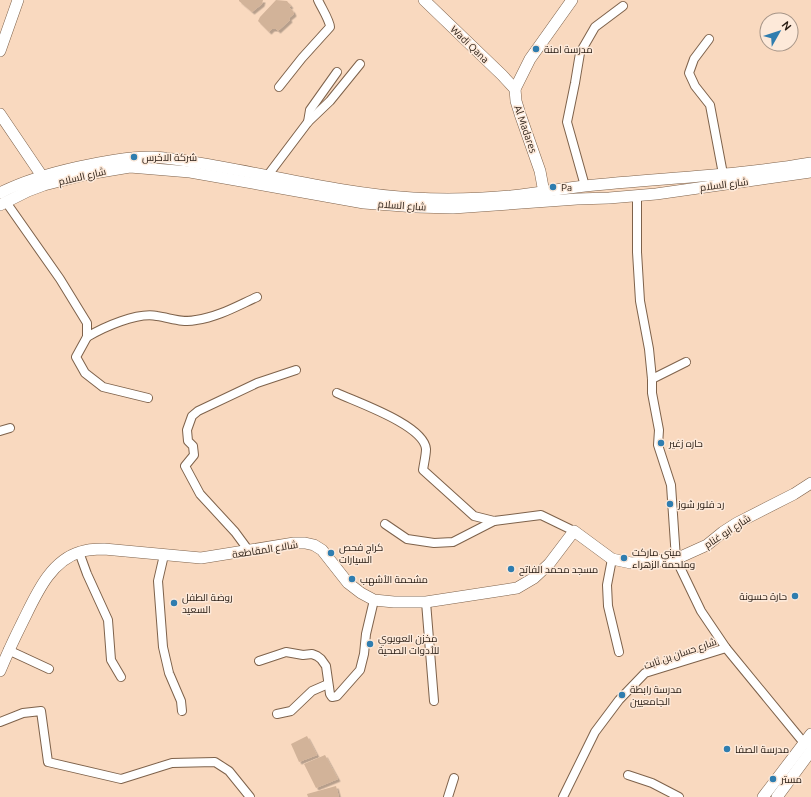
<svg xmlns="http://www.w3.org/2000/svg" width="811" height="797" viewBox="0 0 811 797" font-family="Ubuntu,Cairo,sans-serif">
	<style>
		.building { fill: #d2b399; filter: url(#shadow) }
		.lines { fill: none; stroke-linecap: round; stroke-linejoin: round }
		.street-casing { stroke: #7e624b; stroke-width: 10 }
		.secondary-casing { stroke: #7e624b; stroke-width: 12 }
		.street { stroke: #fff; stroke-width: 8 }
		.secondary { stroke: #fff; stroke-width: 11 }
		.poi-dot { fill: #2f7daf; stroke: #fde9d9; stroke-width: 1.5 }
		.labels { text-anchor: middle; stroke-width: 3; stroke-linejoin: round; paint-order: stroke }
		.street-label { font-size: 10px; fill: #24180f; stroke: #fde9d9 }
		.poi-label { font-size: 10px; fill: #24180f; stroke: #fde9d9; text-anchor: start }
	</style>
	<defs>
		<filter id="shadow"><feDropShadow dx="2.5" dy="2.5" stdDeviation="0" flood-color="#0004"/></filter>
	</defs>
	<rect width="100%" height="100%" fill="#f9d9bf"/>
	<g class="building">
		<path d="M239 0H263L262 4 252 12 239 1Z"/>
		<path d="M276 0 287 1 291 6 289 7 293 11 294 14 289 18 290 20 278 31 276 29H272L269 32 258 21 260 17Z"/>
		<path d="M307 736 317 755 299 762 291 744Z"/>
		<path d="M325 755 338 779 316 788 304 764Z"/>
		<path d="M336 786 339 797H308L307 794Z"/>
	</g>
	<g class="lines">
		<defs>
			<g id="street">
				<path d="M709 39 694 59 689 73 695 86 710 105 723 174"/>
				<path d="M279 87 302 58 330 27C330 21 321 7 318 0"/>
				<path d="M308 122 310 110 337 72"/>
				<path d="M268 175 308 122 330 101 360 64"/>
				<path d="M585 186 567 122 575 83 580 53 595 27 623 6"/>
				<path d="M637 195V252L640 301 649 349 652 379V393L659 430 658 445 671 485 676 559 701 611 726 648 804 743 811 745"/>
				<path d="M6 202 60 279 87 323V337L76 357 85 373 103 387 148 398"/>
				<path d="M87 337C104 327 137 312 157 316 171 318 182 323 196 320 218 317 237 306 257 297"/>
				<path d="M652 379 686 362"/>
				<path d="M337 393C356 402 424 425 426 449 426 455 424 463 423 470L474 516 494 521 541 515 574 531"/>
				<path d="M0 431 10 428"/>
				<path d="M385 524 407 539 434 543 453 542 494 521"/>
				<path d="M249 551 235 532 200 494 185 466 194 455 193 446 188 441 187 430 192 416 198 411 257 383 296 370"/>
				<path d="M79 552 87 574 108 620 111 660 121 677"/>
				<path d="M164 555 158 581 163 647 169 673 181 701 182 711"/>
				<path d="M612 559 607 585 608 606 619 652"/>
				<path d="M426 602 434 701"/>
				<path d="M8 650 49 669"/>
				<path d="M259 661 286 652 303 655 312 654 317 656 321 659 326 666 330 694 332 697 337 696 360 670 364 654 366 634 374 600"/>
				<path d="M277 714 291 711 312 691 328 684"/>
				<path d="M0 722 23 713 41 711 48 762 121 779 172 763 215 762 229 771 250 797"/>
				<path d="M628 775 652 783 679 797"/>
				<path d="M448 797 454 778"/>
				<path d="M563 797 595 732 619 700 645 673 726 648"/>
			</g>
			<g id="secondary">
				<path d="M424 0 502 75 515 89"/>
				<path d="M0 51 18 0"/>
				<path d="M0 114 42 176 43 183"/>
				<path d="M0 193C25 180 51 173 78 167 102 162 127 157 152 157 175 158 198 163 221 167 284 178 348 194 413 198 445 200 479 199 511 196 536 193 561 189 585 186 660 178 736 176 811 163"/>
				<path d="M545 198 540 171 520 114 516 101 515 89 530 59 572 0"/>
				<path d="M0 205 28 191 44 185 88 174 130 167 190 172 364 203 416 207 453 208 577 199 609 198 656 194 811 172"/>
				<path d="M0 671C7 654 15 637 23 621 36 595 50 561 80 552 88 549 96 549 104 549L201 558 294 543H305L314 545 322 550 348 583 361 593 374 600 394 602H426L517 588 534 578 549 564 574 531 612 559 631 563 676 559 707 545 723 532 737 523 794 494 811 483"/>
				<path d="M763 797 811 734"/>
				<path d="M777 797 811 751"/>
			</g>
		</defs>
		<use href="#street" class="street-casing"/>
		<use href="#secondary" class="secondary-casing"/>
		<use href="#street" class="street"/>
		<use href="#secondary" class="secondary"/>
	</g>
	<g class="poi-dot">
		<circle cx="536" cy="49" r="4"/>
		<circle cx="134" cy="157" r="4"/>
		<circle cx="553" cy="187" r="4"/>
		<circle cx="661" cy="443" r="4"/>
		<circle cx="670" cy="504" r="4"/>
		<circle cx="331" cy="553" r="4"/>
		<circle cx="624" cy="558" r="4"/>
		<circle cx="511" cy="569" r="4"/>
		<circle cx="352" cy="579" r="4"/>
		<circle cx="795" cy="596" r="4"/>
		<circle cx="174" cy="603" r="4"/>
		<circle cx="370" cy="644" r="4"/>
		<circle cx="622" cy="695" r="4"/>
		<circle cx="727" cy="749" r="4"/>
		<circle cx="773" cy="779" r="4"/>
	</g>
	<g class="labels">
		<g class="street-label">
			<text transform="translate(470 44) rotate(44)" y="4">Wadi Qana</text>
			<text transform="translate(526 129) rotate(71)" y="4">Al Madares</text>
			<text transform="translate(82 176) rotate(-13)" y="4">شارع السلام</text>
			<text transform="translate(724 184) rotate(-7)" y="4">شارع السلام</text>
			<text transform="translate(402 205) rotate(4)" y="4">شارع السلام</text>
			<text transform="translate(727 531) rotate(-33)" y="4">شارع ابو غنام</text>
			<text transform="translate(265 549) rotate(-9)" y="4">شالاع المقاطعة</text>
			<text transform="translate(680 653) rotate(-19)" y="4">شارع حسان بن ثابت</text>
		</g>
		<g class="poi-label">
			<text x="544" y="53">مدرسة امنة</text>
			<text x="142" y="161">شركة الاخرس</text>
			<text x="561" y="191">Pa</text>
			<text x="669" y="447">حاره زغير</text>
			<text x="678" y="508">رد فلور شوز</text>
			<text x="339" y="551">كراج فحص<tspan x="339" dy="12">السيارات</tspan></text>
			<text x="632" y="556">ميني ماركت<tspan x="632" dy="12">وملحمة الزهراء</tspan></text>
			<text x="519" y="573">مسجد محمد الفاتح</text>
			<text x="360" y="583">مشحمة الأشهب</text>
			<text x="787" y="600" text-anchor="end">حارة حسونة</text>
			<text x="182" y="601">روضة الطفل<tspan x="182" dy="12">السعيد</tspan></text>
			<text x="378" y="642">مخزن العويوي<tspan x="378" dy="12">للأدوات الصحية</tspan></text>
			<text x="630" y="693">مدرسة رابطة<tspan x="630" dy="12">الجامعيين</tspan></text>
			<text x="735" y="753">مدرسة الصفا</text>
			<text x="781" y="783">مستر</text>
		</g>
	</g>
	<g transform="translate(779 32) rotate(51)"><circle r="19" fill="#fde9d9" stroke="#a69588"/>
	<path d="M0-3L7 15L0 10L-7 15Z" fill="#2f7daf"/>
	<text y="-6" font-size="11" font-weight="bold" text-anchor="middle" fill="#24180f">N</text>
	</g>
</svg>
